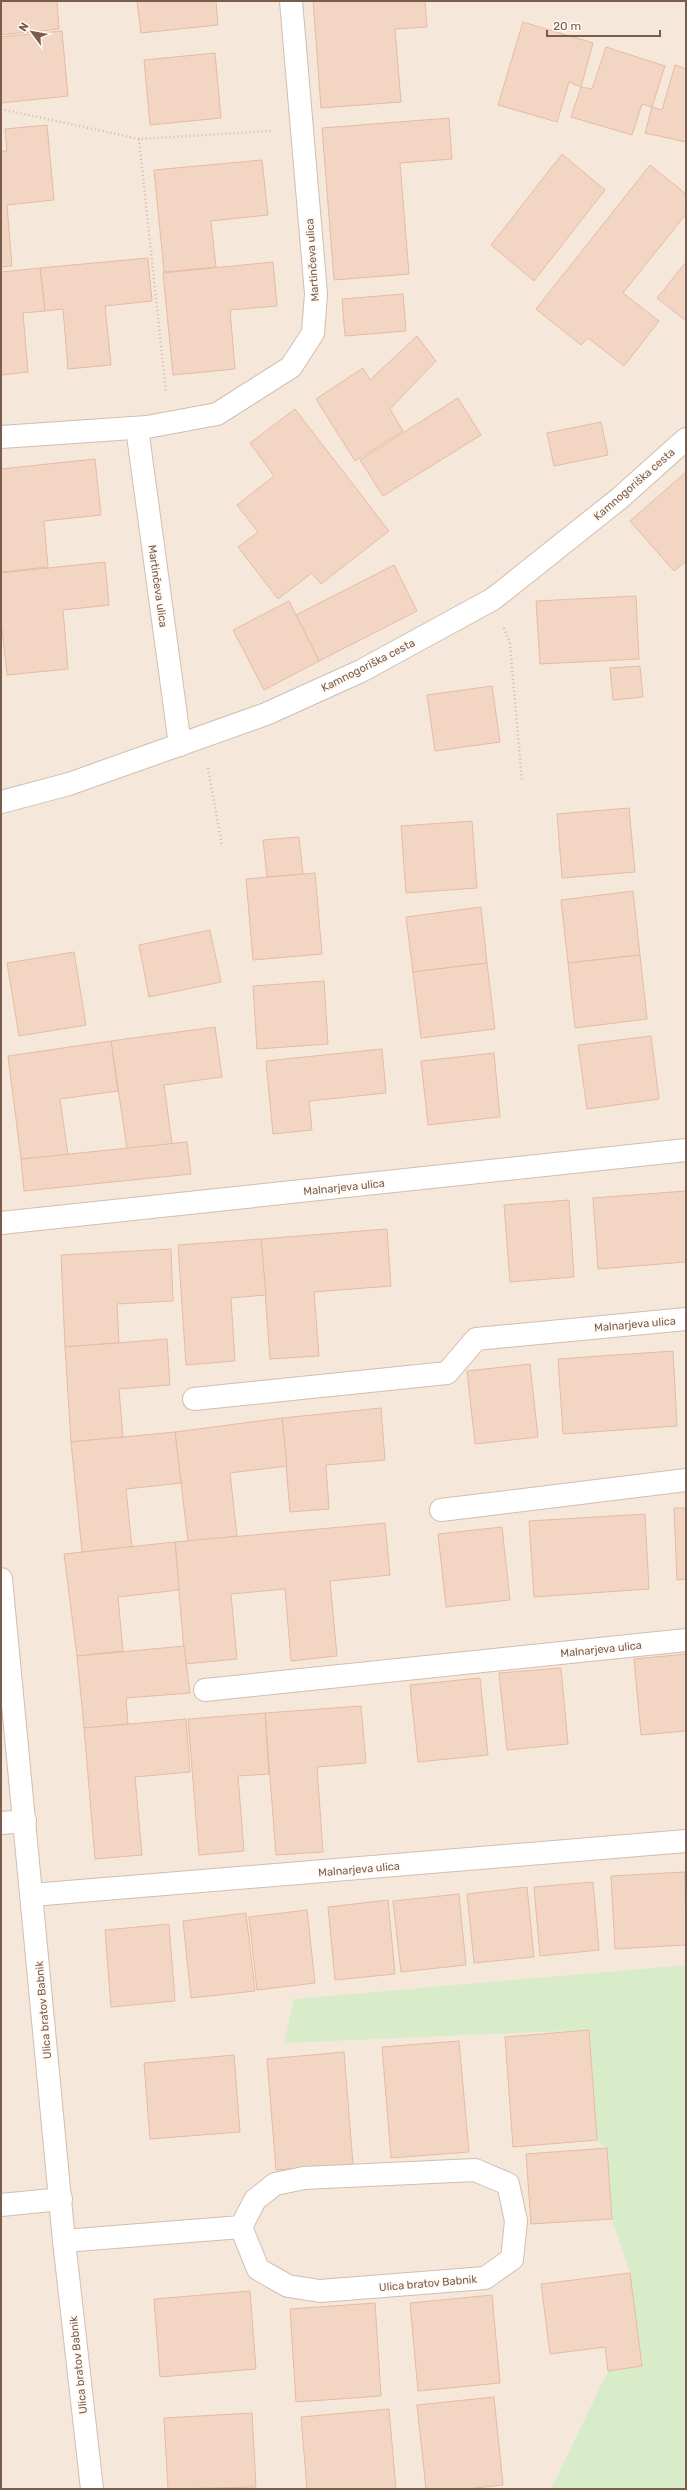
<svg xmlns="http://www.w3.org/2000/svg" width="687" height="2490" viewBox="0 0 687 2490" font-family="Rubik,sans-serif">
	<style>
		.residential { fill: #f5e8da }
		.green { fill: #d8ecc9 }
		.building { fill: #f3d5c3; stroke: #e6bba3 }
		.lines { fill: none; stroke-linecap: round; stroke-linejoin: round }
		.minor-casing { stroke: #d1beb0; stroke-width: 24 }
		.path { stroke: #d9b8a5; stroke-width: 2.5; stroke-dasharray: 1 3; stroke-linecap: butt }
		.minor { stroke: #fff; stroke-width: 22 }
		.labels { text-anchor: middle; stroke-width: 3.5; stroke-linejoin: round; paint-order: stroke }
		.street-label { font-size: 11px; fill: #7a5c4d; stroke: #fffaf3 }
	</style>
	<rect width="100%" height="100%" fill="#fdf6ec"/>
	<rect class="residential" x="1" y="1" width="685" height="2488"/>
	<path class="green" d="M686 1965V2489H551L608 2371 642 2366 630 2273 612 2219 607 2149 597 2140 589 2030 284 2043 294 1999Z"/>
	<g class="building">
		<path d="M1 1H57L59 29 1 35Z"/>
		<path d="M137 1H216L218 25 141 33Z"/>
		<path d="M313 1H425L427 27 395 29 401 102 321 108Z"/>
		<path d="M523 22 593 43 581 87 569 82 557 122 498 105Z"/>
		<path d="M62 31 68 96 1 103V37Z"/>
		<path d="M606 47 665 66 652 107 642 104 632 135 571 117 581 87 592 89Z"/>
		<path d="M215 53 221 118 150 125 144 60Z"/>
		<path d="M675 65 686 69V142L645 133 652 107 662 110Z"/>
		<path d="M449 118 452 159 400 163 409 274 334 280 322 128Z"/>
		<path d="M47 125 54 200 7 205 12 266 1 267V151H7L5 129Z"/>
		<path d="M562 154 605 190 534 281 491 245Z"/>
		<path d="M262 160 268 215 211 221 216 267 164 272 154 170Z"/>
		<path d="M650 165 686 194V214L623 293 659 321 624 366 588 338 581 345 536 309Z"/>
		<path d="M148 258 152 301 105 306 111 365 68 369 63 309 45 311 40 268Z"/>
		<path d="M273 262 277 306 230 310 235 369 173 375 163 273Z"/>
		<path d="M686 262V321L657 298Z"/>
		<path d="M40 268 45 311 23 313 28 372 1 375V272Z"/>
		<path d="M403 294 406 331 345 336 342 299Z"/>
		<path d="M417 336 436 361 390 409 403 431 355 461 316 399 363 368 370 380Z"/>
		<path d="M458 398 481 435 383 496 360 460Z"/>
		<path d="M295 409 389 531 321 584 312 573 278 599 238 547 258 532 237 505 274 476 250 443Z"/>
		<path d="M601 422 608 455 554 466 547 433Z"/>
		<path d="M95 459 101 515 44 521 48 567 1 572V469Z"/>
		<path d="M686 472V561L674 571 630 521Z"/>
		<path d="M105 562 109 605 63 610 68 669 7 675 1 620V573Z"/>
		<path d="M394 565 417 611 319 661 296 615Z"/>
		<path d="M636 596 639 659 540 664 536 601Z"/>
		<path d="M289 601 319 661 264 690 233 630Z"/>
		<path d="M640 666 643 697 613 700 610 668Z"/>
		<path d="M492 686 500 742 435 751 427 695Z"/>
		<path d="M629 808 635 872 562 878 557 814Z"/>
		<path d="M472 821 477 888 406 893 401 826Z"/>
		<path d="M299 837 303 874 267 877 263 840Z"/>
		<path d="M315 873 322 954 253 960 246 879Z"/>
		<path d="M633 891 640 955 568 963 561 900Z"/>
		<path d="M481 907 487 963 413 972 406 917Z"/>
		<path d="M210 930 221 982 149 997 139 945Z"/>
		<path d="M74 952 86 1025 19 1036 7 963Z"/>
		<path d="M640 955 647 1019 575 1028 568 963Z"/>
		<path d="M487 963 495 1029 421 1038 413 972Z"/>
		<path d="M324 981 328 1044 257 1049 253 986Z"/>
		<path d="M215 1027 222 1077 164 1085 172 1144 127 1149 111 1041Z"/>
		<path d="M651 1036 659 1099 587 1109 578 1045Z"/>
		<path d="M111 1041 118 1091 60 1099 68 1155 21 1159 8 1056Z"/>
		<path d="M382 1049 386 1093 309 1101 312 1130 273 1134 266 1061Z"/>
		<path d="M494 1053 500 1117 428 1125 421 1061Z"/>
		<path d="M187 1142 191 1174 24 1191 21 1159Z"/>
		<path d="M686 1191V1262L598 1269 593 1198Z"/>
		<path d="M569 1200 574 1277 510 1282 504 1205Z"/>
		<path d="M387 1229 391 1286 314 1292 319 1356 270 1359 261 1239Z"/>
		<path d="M261 1239 266 1295 231 1298 235 1361 186 1365 178 1245Z"/>
		<path d="M171 1249 173 1301 117 1304 119 1343 65 1347 61 1255Z"/>
		<path d="M167 1339 170 1385 119 1389 123 1437 71 1442 65 1347Z"/>
		<path d="M673 1351 677 1426 563 1434 558 1359Z"/>
		<path d="M530 1364 538 1437 475 1444 467 1371Z"/>
		<path d="M381 1408 385 1460 326 1465 329 1509 290 1512 282 1418Z"/>
		<path d="M282 1418 287 1466 230 1473 237 1536 188 1542 175 1432Z"/>
		<path d="M175 1432 181 1483 126 1489 132 1547 82 1552 71 1442Z"/>
		<path d="M674 1508H686V1579L677 1580Z"/>
		<path d="M645 1514 649 1589 534 1597 529 1521Z"/>
		<path d="M385 1523 390 1575 330 1581 337 1656 291 1661 285 1589 231 1594 237 1659 185 1664 175 1542Z"/>
		<path d="M502 1527 510 1600 446 1607 438 1534Z"/>
		<path d="M175 1542 179 1590 118 1597 123 1651 77 1656 64 1554Z"/>
		<path d="M184 1646 190 1693 126 1698 128 1724 84 1728 77 1656Z"/>
		<path d="M686 1654V1731L641 1735 634 1659Z"/>
		<path d="M561 1668 568 1744 507 1750 499 1673Z"/>
		<path d="M480 1678 488 1755 418 1762 410 1685Z"/>
		<path d="M361 1706 366 1763 317 1767 323 1852 276 1855 265 1713Z"/>
		<path d="M265 1713 269 1774 238 1776 244 1851 199 1855 188 1719Z"/>
		<path d="M186 1719 190 1772 135 1777 142 1855 95 1859 84 1728Z"/>
		<path d="M685 1872 686 1945 615 1949 611 1876Z"/>
		<path d="M593 1882 599 1950 540 1956 534 1887Z"/>
		<path d="M527 1887 534 1957 474 1963 467 1894Z"/>
		<path d="M459 1894 466 1965 401 1972 393 1901Z"/>
		<path d="M388 1900 395 1974 335 1980 328 1907Z"/>
		<path d="M307 1910 315 1983 257 1990 249 1917Z"/>
		<path d="M246 1913 255 1991 191 1998 183 1921Z"/>
		<path d="M169 1924 175 2001 111 2007 105 1930Z"/>
		<path d="M589 2030 597 2140 513 2147 505 2037Z"/>
		<path d="M459 2041 469 2152 391 2158 382 2047Z"/>
		<path d="M344 2052 353 2164 276 2170 267 2059Z"/>
		<path d="M234 2055 240 2132 150 2139 144 2063Z"/>
		<path d="M607 2148 612 2219 531 2224 526 2154Z"/>
		<path d="M630 2273 642 2366 608 2371 605 2347 550 2354 541 2284Z"/>
		<path d="M250 2291 256 2369 160 2377 154 2299Z"/>
		<path d="M492 2295 500 2383 418 2391 410 2303Z"/>
		<path d="M375 2303 381 2396 296 2402 290 2309Z"/>
		<path d="M494 2397 503 2485 466 2489H426L417 2405Z"/>
		<path d="M389 2409 396 2489H307L301 2417Z"/>
		<path d="M252 2413 256 2487 168 2489 164 2418Z"/>
	</g>
	<g class="lines">
		<defs>
			<g id="minor">
				<path d="M137 428 180 745"/>
				<path d="M1 437 147 427 217 414 291 367 313 333 316 294 291 1"/>
				<path d="M1 802 69 784 266 714 361 671 493 599 620 498 686 439"/>
				<path d="M1 1223 686 1150"/>
				<path d="M194 1399 447 1373 476 1339 686 1319"/>
				<path d="M441 1510 686 1480"/>
				<path d="M1 1579 64 2241 92 2489"/>
				<path d="M205 1690 686 1640"/>
				<path d="M1 1823 25 1821"/>
				<path d="M32 1895 686 1841"/>
				<path d="M1 2205 61 2199"/>
				<path d="M64 2241 241 2227 255 2200 275 2184 304 2178 475 2170 508 2184 516 2221 512 2259 485 2278 320 2291 288 2286 258 2269 241 2227"/>
			</g>
		</defs>
		<use href="#minor" class="minor-casing"/>
		<g class="path">
			<path d="M1 109 139 139 271 131"/>
			<path d="M139 139 166 393"/>
			<path d="M504 628 510 644 522 782"/>
			<path d="M208 768 222 846"/>
		</g>
		<use href="#minor" class="minor"/>
	</g>
	<g class="labels">
		<g class="street-label">
			<text transform="translate(312 260) rotate(-94)" y="4">Martinčeva ulica</text>
			<text transform="translate(634 484) rotate(-41)" y="4">Kamnogoriška cesta</text>
			<text transform="translate(158 586) rotate(82)" y="4">Martinčeva ulica</text>
			<text transform="translate(368 665) rotate(-27)" y="4">Kamnogoriška cesta</text>
			<text transform="translate(344 1187) rotate(-6)" y="4">Malnarjeva ulica</text>
			<text transform="translate(635 1324) rotate(-5)" y="4">Malnarjeva ulica</text>
			<text transform="translate(601 1649) rotate(-6)" y="4">Malnarjeva ulica</text>
			<text transform="translate(359 1869) rotate(-5)" y="4">Malnarjeva ulica</text>
			<text transform="translate(43 2010) rotate(-95)" y="4">Ulica bratov Babnik</text>
			<text transform="translate(428 2283) rotate(-5)" y="4">Ulica bratov Babnik</text>
			<text transform="translate(78 2365) rotate(-96)" y="4">Ulica bratov Babnik</text>
		</g>
	</g>
	<rect width="687" height="2490" fill="none" stroke="#7a5c4d" stroke-width="4"/>
	<g transform="translate(32 32) rotate(302)" stroke="#fffaf3" stroke-width="3" paint-order="stroke">
	<path d="M0-3L7 15L0 10L-7 15Z" fill="#7a5c4d"/>
	<text y="-6" font-size="11" font-weight="bold" text-anchor="middle" fill="#7a5c4d">N</text>
	</g>
	<path d="M547 30v6h113v-6" fill="none" stroke="#7a5c4d" stroke-width="2"/>
	<text x="553" y="30" font-size="12" fill="#7a5c4d" stroke="#fffaf3" stroke-width="3" paint-order="stroke">20 m</text>
</svg>
